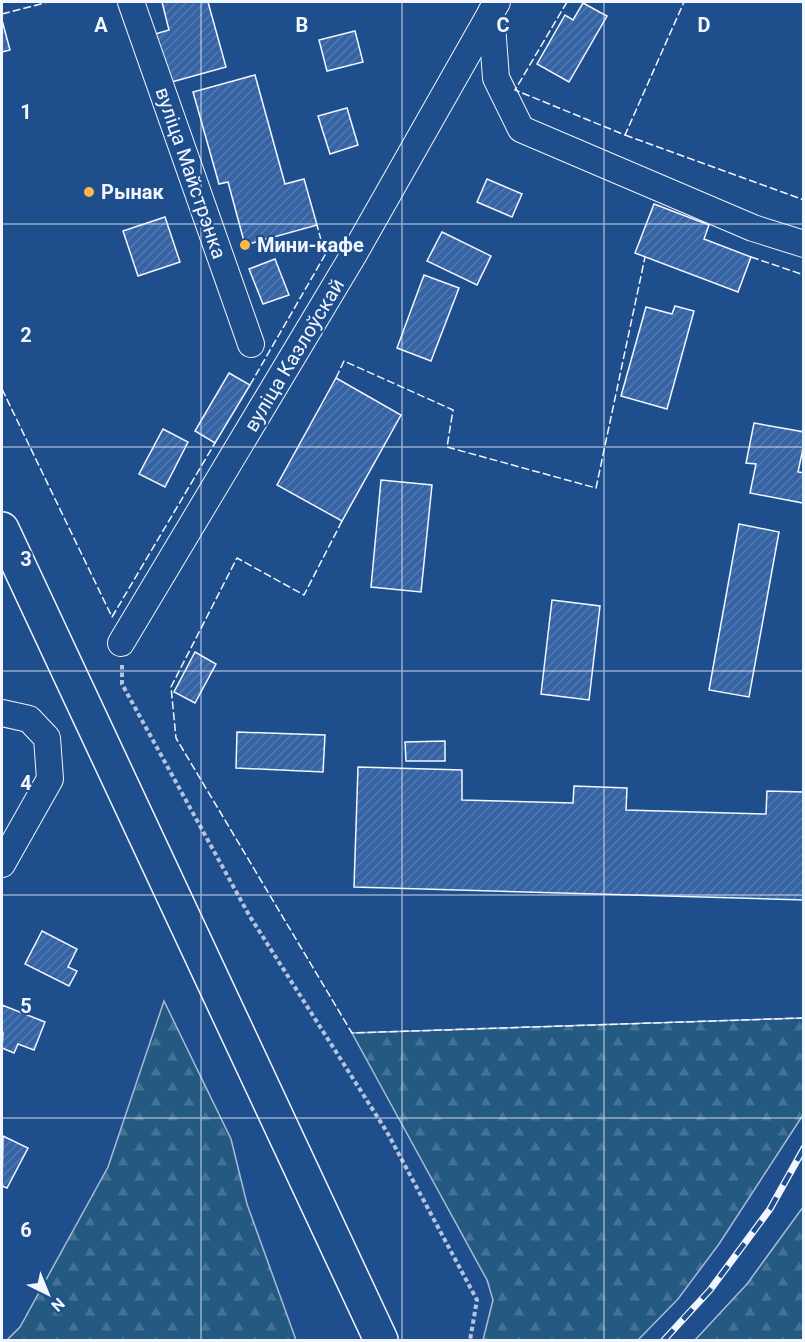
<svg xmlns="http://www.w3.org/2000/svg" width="805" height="1342" viewBox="0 0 805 1342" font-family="Roboto,sans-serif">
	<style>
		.forest { fill: url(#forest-firs); stroke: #a8bbd7; stroke-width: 1.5 }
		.building { fill: url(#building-hatch); stroke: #f2f6ff; stroke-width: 1.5 }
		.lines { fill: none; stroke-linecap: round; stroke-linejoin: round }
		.minor-casing { stroke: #f2f6ff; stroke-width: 28 }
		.major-casing { stroke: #f2f6ff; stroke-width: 36 }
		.path { stroke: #b3c4dc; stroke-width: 4; stroke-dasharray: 4.5 3; stroke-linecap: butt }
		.minor { stroke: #1f4e8c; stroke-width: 26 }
		.major { stroke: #1f4e8c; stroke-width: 33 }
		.rail-casing { stroke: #f2f6ff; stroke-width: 7 }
		.rail { stroke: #1f4e8c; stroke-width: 4.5; stroke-dasharray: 14; stroke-linecap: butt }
		.fence { stroke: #f2f6ff; stroke-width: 1.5; stroke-dasharray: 8 3; stroke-linecap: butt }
		.grid { fill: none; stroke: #f2f6ff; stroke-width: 1.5; stroke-opacity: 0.55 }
		.poi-dot { fill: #ffb74d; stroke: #1f4e8c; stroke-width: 2 }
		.labels { text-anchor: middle; stroke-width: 4.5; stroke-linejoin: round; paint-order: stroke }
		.street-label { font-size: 20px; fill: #f2f6ff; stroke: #1f4e8c }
		.poi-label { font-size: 20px; font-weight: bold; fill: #f2f6ff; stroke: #1f4e8c; text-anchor: start }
		.grid-label { font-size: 20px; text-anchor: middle; font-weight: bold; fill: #f2f6ff; stroke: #1f4e8c; stroke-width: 4.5; stroke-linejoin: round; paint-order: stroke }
	</style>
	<defs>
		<pattern id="forest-firs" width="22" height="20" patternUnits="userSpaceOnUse" patternTransform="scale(1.5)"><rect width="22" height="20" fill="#245a82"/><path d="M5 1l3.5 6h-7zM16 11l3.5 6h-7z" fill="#447295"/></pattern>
		<pattern id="building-hatch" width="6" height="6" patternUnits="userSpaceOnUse" patternTransform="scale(1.5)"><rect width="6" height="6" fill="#3563a3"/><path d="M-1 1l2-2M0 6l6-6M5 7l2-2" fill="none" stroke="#537ab1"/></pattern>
	</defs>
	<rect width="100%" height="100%" fill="#1f4e8c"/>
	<g class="forest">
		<path d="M164 1001 231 1139 247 1204 296 1340H7L20 1327 108 1167Z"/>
		<path d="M803 1018V1115L719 1244 678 1299 638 1340H483L493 1300 487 1280 352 1033Z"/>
		<path d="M803 1207V1340H695L747 1284Z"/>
	</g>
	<g class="building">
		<path d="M162 2H208L226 67 168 83 155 34 169 30Z"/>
		<path d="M583 3 607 16 569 82 537 64 565 15 573 20Z"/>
		<path d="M2 20 10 50 2 52Z"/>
		<path d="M355 31 363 62 327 71 319 40Z"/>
		<path d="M255 75 285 184 304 179 317 225 245 245 228 182 219 184 193 92Z"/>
		<path d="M347 108 358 145 330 154 318 116Z"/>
		<path d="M487 179 522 194 512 217 477 202Z"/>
		<path d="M654 204 709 225 704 239 751 257 738 292 635 253Z"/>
		<path d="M165 217 180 262 138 276 123 231Z"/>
		<path d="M442 232 491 256 477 285 427 261Z"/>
		<path d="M275 259 289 295 263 304 249 269Z"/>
		<path d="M424 275 459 288 431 361 397 348Z"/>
		<path d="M675 306 694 311 667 409 621 396 646 307 672 314Z"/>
		<path d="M229 373 250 385 215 443 195 431Z"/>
		<path d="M336 378 401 415 342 521 277 485Z"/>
		<path d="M754 423 804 432V444L798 472 804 473 803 503 750 493 756 464 746 463Z"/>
		<path d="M163 429 188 442 165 487 139 474Z"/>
		<path d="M381 480 432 485 421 592 371 587Z"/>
		<path d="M739 524 779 532 749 697 709 690Z"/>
		<path d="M552 600 600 606 589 700 541 694Z"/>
		<path d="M195 652 216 664 195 703 174 692Z"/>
		<path d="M237 732 325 735 323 772 236 768Z"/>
		<path d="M445 741V761H406L405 742Z"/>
		<path d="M358 767 462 770V800L573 803 574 786 627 788 626 810 766 814 767 791 804 792V900L354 887Z"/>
		<path d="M42 931 77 949 68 967 77 971 69 986 25 964Z"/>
		<path d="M2 1005 45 1022 34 1050 18 1044 14 1053 2 1048 3 1033H2Z"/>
		<path d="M3 1136 28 1148 7 1188 2 1186Z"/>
	</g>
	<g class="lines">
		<defs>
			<g id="minor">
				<path d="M131 2 251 344"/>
				<path d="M491 12 496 78 521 129 753 228 804 244"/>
				<path d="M121 643 354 254 497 2"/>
				<path d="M2 713 29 719 47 738 50 779 2 864"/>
			</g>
			<path id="major" d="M2 529 381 1340"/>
		</defs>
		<use href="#minor" class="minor-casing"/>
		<use href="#major" class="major-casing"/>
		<path class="path" d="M122 665V684L249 915 387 1132 477 1300 470 1340"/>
		<use href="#minor" class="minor"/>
		<use href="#major" class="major"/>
		<defs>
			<path id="rail" d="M664 1340 710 1290 770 1209 804 1148"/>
		</defs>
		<use href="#rail" class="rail-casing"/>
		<use href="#rail" class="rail"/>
		<g class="fence">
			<path d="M567 2 515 90 625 135 684 2"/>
			<path d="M2 14 48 2"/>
			<path d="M625 135 804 200"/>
			<path d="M751 257 804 275"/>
			<path d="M336 378 344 361 453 410 447 447 596 488 645 257"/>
			<path d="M250 385 325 255 317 225"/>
			<path d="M2 389 112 617 215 443"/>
			<path d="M342 521 304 595 237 558 171 687 176 738 352 1033 804 1018"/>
		</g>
	</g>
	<path class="grid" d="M201 2V1340M402 2V1340M604 2V1340M2 224H804M2 447H804M2 671H804M2 895H804M2 1118H804"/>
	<g class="poi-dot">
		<circle cx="89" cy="192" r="6"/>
		<circle cx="245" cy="245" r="6"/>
	</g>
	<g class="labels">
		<g class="street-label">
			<text transform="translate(191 173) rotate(71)" y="7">вуліца Майстрэнка</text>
			<text transform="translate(294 355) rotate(-59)" y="7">вуліца Казлоўскай</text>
		</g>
		<g class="poi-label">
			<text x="101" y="199">Рынак</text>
			<text x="257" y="252">Мини-кафе</text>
		</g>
	</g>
	<g class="grid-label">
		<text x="101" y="32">A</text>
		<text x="302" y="32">B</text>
		<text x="503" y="32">C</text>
		<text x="704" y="32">D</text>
		<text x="26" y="119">1</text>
		<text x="26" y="342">2</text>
		<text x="26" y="566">3</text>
		<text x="26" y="790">4</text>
		<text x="26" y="1013">5</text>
		<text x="26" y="1237">6</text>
	</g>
	<rect width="805" height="1342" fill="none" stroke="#f2f6ff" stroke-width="6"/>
	<g transform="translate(48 1294) rotate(137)" stroke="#1f4e8c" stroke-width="4.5" paint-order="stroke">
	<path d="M0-4.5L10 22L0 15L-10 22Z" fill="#f2f6ff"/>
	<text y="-9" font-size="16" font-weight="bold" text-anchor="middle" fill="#f2f6ff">N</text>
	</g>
</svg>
